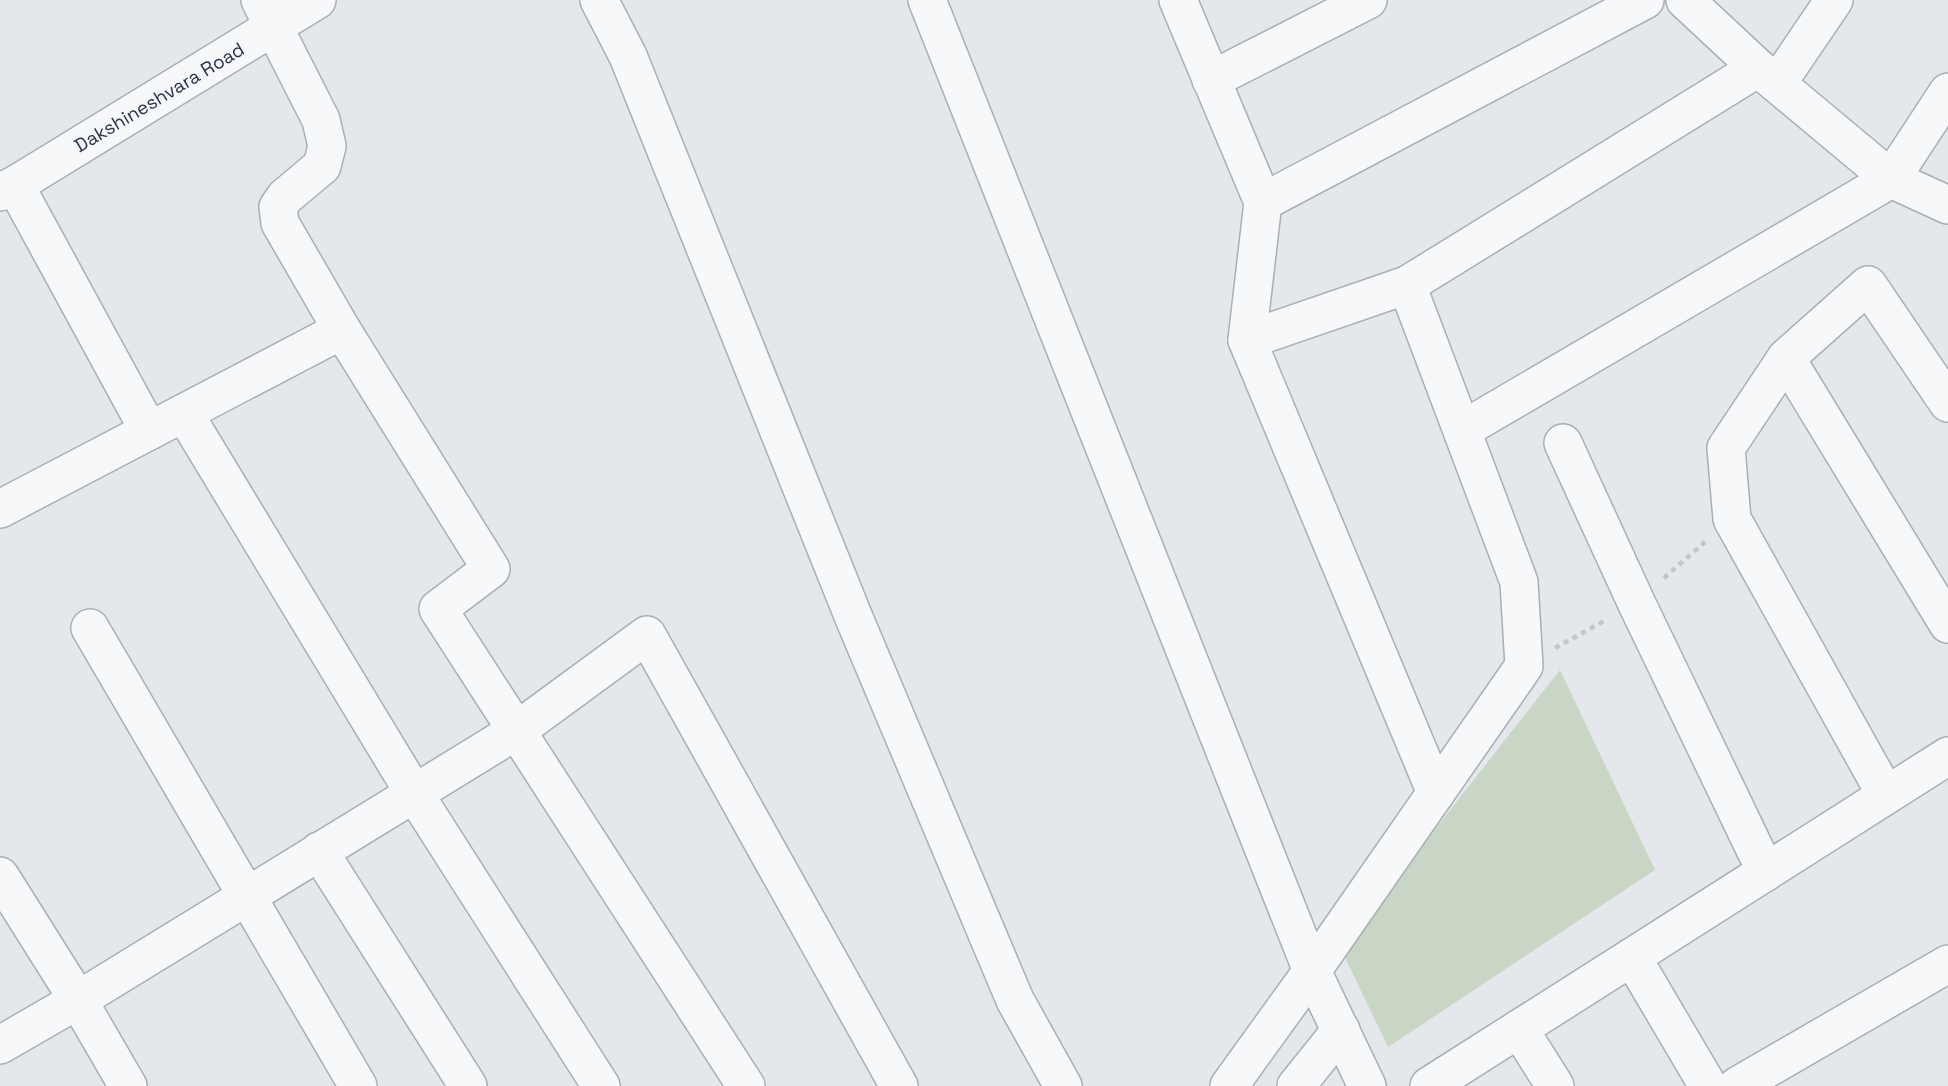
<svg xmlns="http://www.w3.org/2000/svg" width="1948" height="1086" viewBox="0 0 1948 1086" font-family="'Space Grotesk',sans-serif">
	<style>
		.green { fill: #c9d6c5 }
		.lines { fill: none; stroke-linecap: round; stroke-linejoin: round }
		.street-casing { stroke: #a9aeb7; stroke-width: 40 }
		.path { stroke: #c2c5cb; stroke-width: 4.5; stroke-dasharray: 5 5; stroke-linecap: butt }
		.street { stroke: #f7f8fa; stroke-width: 37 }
		.labels { text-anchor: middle; stroke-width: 6; stroke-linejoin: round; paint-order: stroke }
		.street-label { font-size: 19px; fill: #2b3445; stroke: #f4f6f9 }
	</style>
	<rect width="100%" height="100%" fill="#e4e7ec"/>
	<path class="green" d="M1560 670 1655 870 1388 1047 1341 949Z"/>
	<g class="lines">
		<defs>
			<g id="street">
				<path d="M260 0 321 120 327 146 322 166 285 197 278 207 280 223 342 330 491 569 438 609 746 1086"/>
				<path d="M599 0 628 56 854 618 1015 1000 1063 1086"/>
				<path d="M927 0 1312 971 1367 1086"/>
				<path d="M1178 0 1263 202 1247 340 1436 793"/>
				<path d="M1685 0 1758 68 1891 179 1948 205"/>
				<path d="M1211 80 1368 0"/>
				<path d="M1777 84 1834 0"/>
				<path d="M15 185 149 431"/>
				<path d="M0 192 15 185 317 0"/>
				<path d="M1263 202 1645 0"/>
				<path d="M1247 340 1407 285 1758 68"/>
				<path d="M1786 358 1948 624"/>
				<path d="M184 413 414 793 601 1086"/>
				<path d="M1462 430 1891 179 1948 92"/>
				<path d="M1563 443 1636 602 1766 872"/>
				<path d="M0 509 342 330"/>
				<path d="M90 628 358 1086"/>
				<path d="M1886 795 1732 519 1726 448 1786 358 1868 285 1948 403"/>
				<path d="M319 851 468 1086"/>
				<path d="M0 876 78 1000 128 1086"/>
				<path d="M1632 957 1708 1086"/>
				<path d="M1519 1029 1555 1086"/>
				<path d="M0 1045 78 1000 516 731 647 635 899 1086"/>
				<path d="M1229 1086 1312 971 1524 666 1519 582 1407 285"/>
				<path d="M1296 1086 1341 1030"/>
				<path d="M1429 1086 1948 756"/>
				<path d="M1737 1086 1948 964"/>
			</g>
		</defs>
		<use href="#street" class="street-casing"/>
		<g class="path">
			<path d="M1664 578 1705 542"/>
			<path d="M1555 648 1606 620"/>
		</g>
		<use href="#street" class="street"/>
	</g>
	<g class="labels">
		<g class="street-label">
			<text transform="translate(159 97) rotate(-31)" y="7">Dakshineshvara Road</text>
		</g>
	</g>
</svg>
